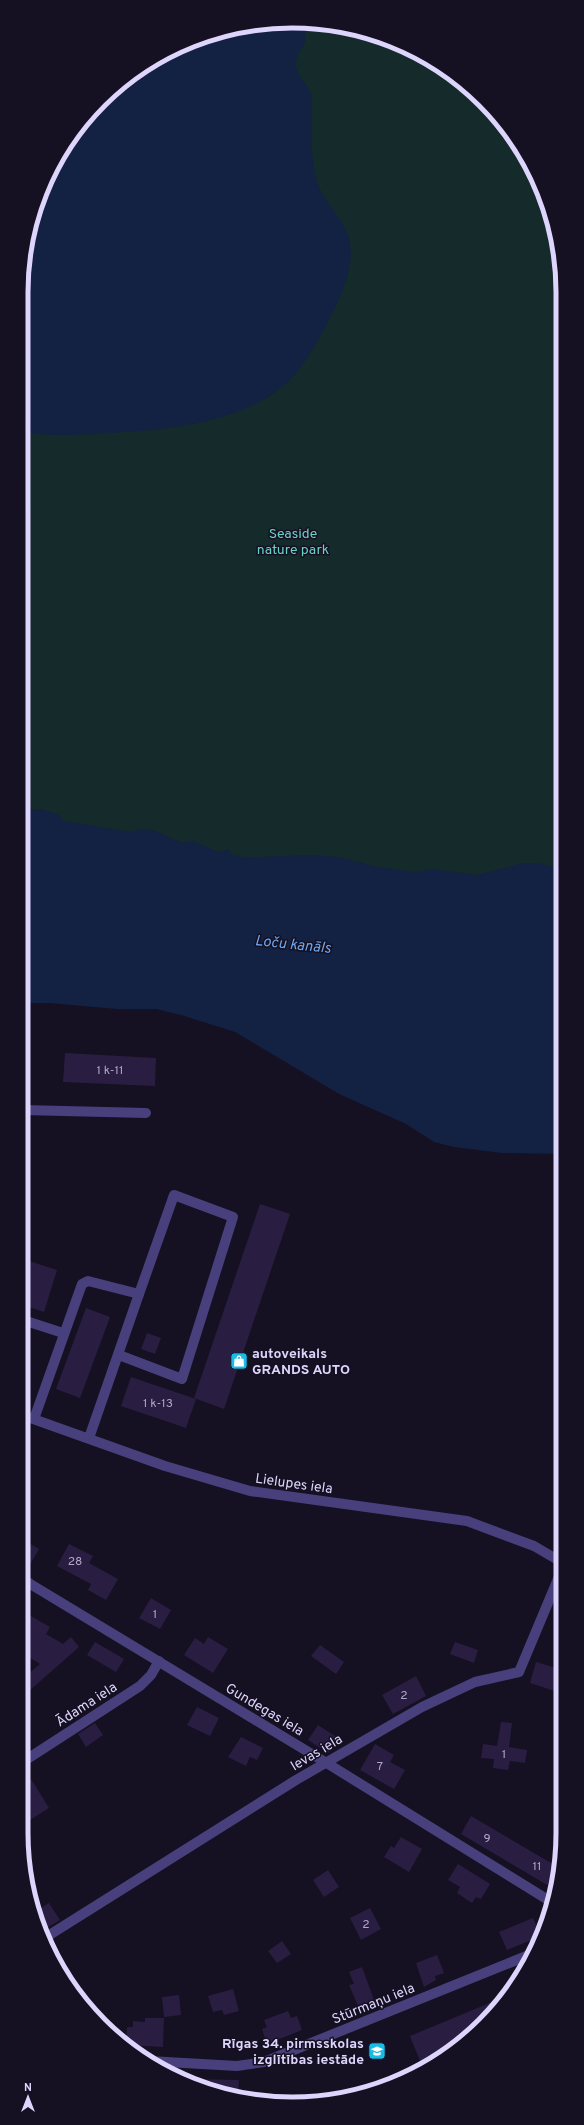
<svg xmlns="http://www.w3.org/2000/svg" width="584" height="2125" viewBox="0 0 584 2125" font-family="Overpass,sans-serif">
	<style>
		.green { fill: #142a2b }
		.water { fill: #132143 }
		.building { fill: #291e41 }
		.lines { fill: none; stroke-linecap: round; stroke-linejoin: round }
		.minor { stroke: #48407c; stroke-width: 10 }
		.labels { text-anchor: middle; stroke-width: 3; stroke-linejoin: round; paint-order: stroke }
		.number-label { font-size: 12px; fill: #b0a7cc }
		.park-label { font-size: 14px; fill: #69d3c3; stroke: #151022 }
		.poi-label { font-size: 14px; font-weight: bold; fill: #ddd5fb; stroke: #151022; text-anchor: start }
		.street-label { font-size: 14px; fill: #ddd5fb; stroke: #151022 }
		.water-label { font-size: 15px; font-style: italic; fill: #6ea7f0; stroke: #151022 }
		.rim { fill: none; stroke: #ddd5fb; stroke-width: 5 }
	</style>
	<rect width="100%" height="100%" fill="#151022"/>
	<path class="green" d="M292 21 345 26 412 49 484 101 535 172 561 257 562 880 313 877 24 825 26 239 42 188 67 142 100 101 141 67 188 42 239 26Z"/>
	<g class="water">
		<path d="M292 21 301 22C313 48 296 47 296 63 295 76 308 83 311 94 313 125 308 158 319 187 330 213 351 223 351 254 350 277 339 300 329 320 315 346 302 372 278 390 230 427 150 431 92 434 69 435 48 436 26 432 26 386 26 341 26 296 26 278 23 256 26 239 42 155 109 73 189 42 222 28 256 25 292 21Z"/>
		<path d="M24 809H41L58 815 64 821 131 832C150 823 167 838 184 843L193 841 218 852 229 849 232 855 243 857H263L311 855 339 857 373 866 415 872 432 869 477 875 524 863H538L562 869V1154L502 1153 454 1147 434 1142 406 1124 339 1094 235 1032 181 1015 156 1009H117L49 1003H24Z"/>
	</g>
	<g class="building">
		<path d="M65 1053 156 1058 155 1086 63 1082Z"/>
		<path d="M260 1204 290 1214 224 1409 194 1398Z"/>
		<path d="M23 1259 57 1270 44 1312 23 1305Z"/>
		<path d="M86 1308 110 1317 80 1398 56 1389Z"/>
		<path d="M147 1333 161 1338 155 1354 141 1349Z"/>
		<path d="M131 1377 196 1399 186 1428 121 1406Z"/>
		<path d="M22 1539 39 1549 25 1573H22Z"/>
		<path d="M69 1544 93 1556 89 1563 118 1579 106 1600 88 1590 91 1584 57 1566Z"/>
		<path d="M151 1598 171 1610 160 1629 139 1618Z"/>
		<path d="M22 1611 50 1627 46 1634 63 1644 71 1637 79 1647 21 1698V1680L40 1664 22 1653Z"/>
		<path d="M208 1637 228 1649 213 1673 184 1655 195 1638 204 1644Z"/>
		<path d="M95 1642 124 1659 116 1672 87 1655Z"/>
		<path d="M455 1642 478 1650 474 1663 450 1654Z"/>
		<path d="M320 1645 344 1662 336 1674 311 1656Z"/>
		<path d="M536 1662 563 1670V1686L561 1693 530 1683Z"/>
		<path d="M416 1676 426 1696 393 1714 382 1695Z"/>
		<path d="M197 1707 219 1718 210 1736 187 1725Z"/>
		<path d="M501 1722 512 1723 509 1747 527 1750 525 1763 510 1761 508 1770 493 1768 494 1759 481 1758 483 1744 497 1746Z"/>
		<path d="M95 1723 103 1735 86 1747 78 1734Z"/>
		<path d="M318 1725 338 1738 328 1753 308 1740Z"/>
		<path d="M241 1737 263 1748 257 1760 250 1757 246 1766 228 1757Z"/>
		<path d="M375 1744 394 1755 390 1762 405 1770 394 1789 360 1770Z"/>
		<path d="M31 1779 49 1808 30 1820 21 1805V1786Z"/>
		<path d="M471 1816 558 1867 547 1885 461 1834Z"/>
		<path d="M401 1837 422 1849 409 1872 384 1857 391 1846 394 1848Z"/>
		<path d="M458 1864 490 1884 481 1899 476 1897 472 1903 457 1893 460 1887 448 1880Z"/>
		<path d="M328 1870 339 1887 324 1897 313 1880Z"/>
		<path d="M49 1903 60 1920 40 1932 34 1912Z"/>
		<path d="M370 1908 381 1929 361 1940 350 1918Z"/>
		<path d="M533 1918 541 1936 507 1950 499 1932Z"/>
		<path d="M282 1941 291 1954 277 1963 268 1951Z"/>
		<path d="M437 1955 444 1973 435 1976 436 1980 424 1987 416 1963Z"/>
		<path d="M362 1967 374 2000 358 2006 349 1985 354 1984 349 1972Z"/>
		<path d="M233 1989 239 2011 224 2015 222 2010 213 2012 208 1996Z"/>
		<path d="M179 1995 181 2015 164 2017 162 1997Z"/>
		<path d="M504 1997 460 2045 420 2061 410 2036Z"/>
		<path d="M288 2011 291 2018 297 2016 302 2030 267 2044 262 2029 267 2027 264 2020Z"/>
		<path d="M145 2018H164L163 2047 126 2045 127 2027H133V2021L145 2022Z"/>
		<path d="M189 2079 239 2080 238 2097 222 2095 188 2082Z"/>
	</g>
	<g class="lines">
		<g class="minor">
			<path d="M23 1110 146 1113"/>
			<path d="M23 1320 63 1333"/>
			<path d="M22 1415 165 1466 250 1491 467 1521 534 1546 563 1563"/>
			<path d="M34 1419 82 1284 88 1281 139 1294 174 1195 233 1217 182 1379 119 1355"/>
			<path d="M89 1438 139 1294"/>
			<path d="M22 1579 325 1762 553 1903"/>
			<path d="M22 1592 29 1583"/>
			<path d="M21 1763 140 1686 151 1675 159 1661"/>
			<path d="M43 1939 296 1780 422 1707 475 1682 519 1672 563 1567"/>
			<path d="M149 2061 237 2066 264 2062 534 1953"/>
		</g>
	</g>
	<defs>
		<symbol id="shop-square" viewBox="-11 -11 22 22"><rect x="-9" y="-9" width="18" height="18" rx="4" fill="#18bce4" stroke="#151022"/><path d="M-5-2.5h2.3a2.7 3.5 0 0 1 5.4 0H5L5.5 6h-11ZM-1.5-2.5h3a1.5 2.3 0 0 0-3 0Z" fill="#fff"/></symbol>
		<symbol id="school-square" viewBox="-11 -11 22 22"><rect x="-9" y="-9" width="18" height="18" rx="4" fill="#18bce4" stroke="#151022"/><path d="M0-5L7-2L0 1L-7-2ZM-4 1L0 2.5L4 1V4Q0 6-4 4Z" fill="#fff"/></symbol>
	</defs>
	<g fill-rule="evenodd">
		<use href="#shop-square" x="229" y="1351" width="20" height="20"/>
		<use href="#school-square" x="367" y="2041" width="20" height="20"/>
	</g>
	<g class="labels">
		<g class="number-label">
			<text x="110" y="1074">1 k-11</text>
			<text x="158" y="1407">1 k-13</text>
			<text x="75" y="1565">28</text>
			<text x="155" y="1618">1</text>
			<text x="404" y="1699">2</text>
			<text x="504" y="1758">1</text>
			<text x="380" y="1770">7</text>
			<text x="487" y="1842">9</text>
			<text x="537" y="1870">11</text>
			<text x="366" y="1928">2</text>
		</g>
		<g class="park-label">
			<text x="293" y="538">Seaside<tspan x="293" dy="16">nature park</tspan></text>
		</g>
		<g class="poi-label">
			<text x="252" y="1358">autoveikals<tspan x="252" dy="16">GRANDS AUTO</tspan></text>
			<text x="364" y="2048" text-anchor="end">Rīgas 34. pirmsskolas<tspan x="364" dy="16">izglītības iestāde</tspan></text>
		</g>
		<g class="street-label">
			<text transform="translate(294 1483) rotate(8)" y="5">Lielupes iela</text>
			<text transform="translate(86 1704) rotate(-33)" y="5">Ādama iela</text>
			<text transform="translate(265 1709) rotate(31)" y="5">Gundegas iela</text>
			<text transform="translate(316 1752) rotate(-31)" y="5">Ievas iela</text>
			<text transform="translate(373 2003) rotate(-22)" y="5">Stūrmaņu iela</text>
		</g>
		<g class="water-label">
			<text transform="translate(293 944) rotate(6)" y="5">Loču kanāls</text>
		</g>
	</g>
	<path d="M0 0H584V2125H0ZM292 28H292A264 264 0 0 1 556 292V1833A264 264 0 0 1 292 2097H292A264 264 0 0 1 28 1833V292A264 264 0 0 1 292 28Z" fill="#151022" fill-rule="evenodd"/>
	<path class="rim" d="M292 28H292A264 264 0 0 1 556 292V1833A264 264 0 0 1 292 2097H292A264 264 0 0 1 28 1833V292A264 264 0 0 1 292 28Z"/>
	<g transform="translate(28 2097)" stroke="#151022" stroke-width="3" paint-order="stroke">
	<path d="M0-3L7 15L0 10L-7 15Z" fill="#ddd5fb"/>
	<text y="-6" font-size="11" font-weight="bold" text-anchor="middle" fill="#ddd5fb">N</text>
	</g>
</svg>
